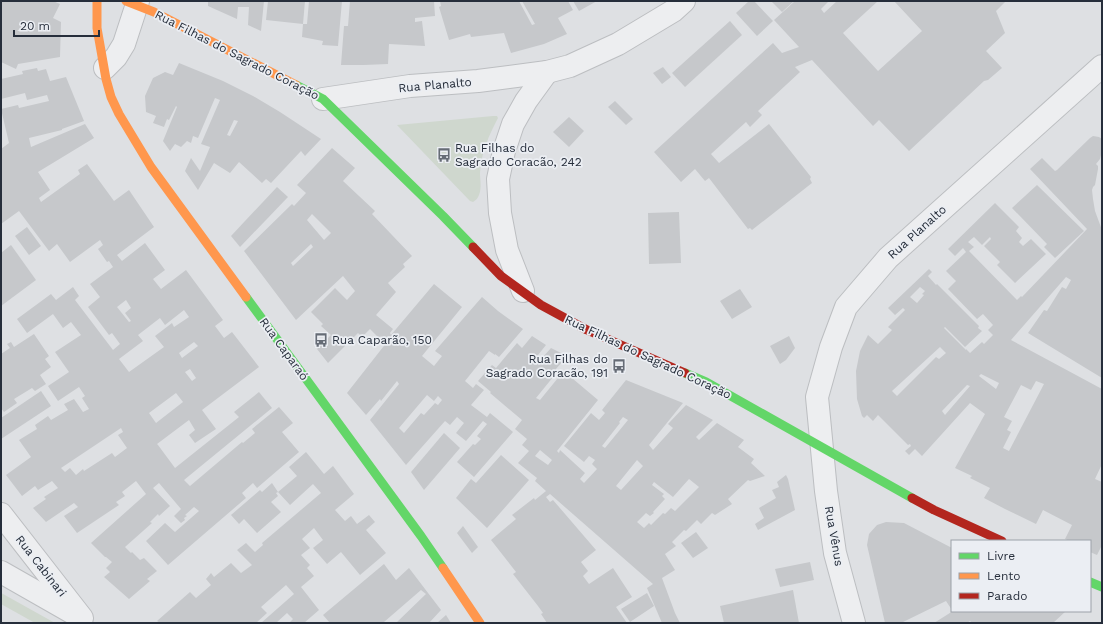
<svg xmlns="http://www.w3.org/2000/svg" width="1103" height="624" viewBox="0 0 1103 624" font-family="'Work Sans',sans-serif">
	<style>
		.green { fill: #cfd7ce }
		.building { fill: #c6c8cb; fill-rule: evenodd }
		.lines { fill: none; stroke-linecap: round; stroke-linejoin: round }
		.street-casing { stroke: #bcbec1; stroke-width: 24 }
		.street { stroke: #edeef0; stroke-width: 22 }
		.fast { stroke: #63d668; stroke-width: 9 }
		.slow { stroke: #ff974d; stroke-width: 9 }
		.jam { stroke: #b3261e; stroke-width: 9 }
		.labels { text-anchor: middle; stroke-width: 3.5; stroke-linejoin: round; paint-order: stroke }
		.street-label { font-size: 12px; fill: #262e3b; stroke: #ebeef3 }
		.poi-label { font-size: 12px; fill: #262e3b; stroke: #ebeef3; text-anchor: start }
	</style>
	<rect width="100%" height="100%" fill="#dee0e3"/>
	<g class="green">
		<path d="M493 116H497L498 118C489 135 481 153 480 173 480 180 482 188 479 195 478 198 476 200 473 202L470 201 397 125Z"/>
		<path d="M1 593 3 594 55 623H35L1 604Z"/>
	</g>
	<g class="building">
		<path d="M1 1H53L60 4 53 18 61 22 60 57 18 64 16 69 1 62Z"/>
		<path d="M208 1H264L261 31 248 25 249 7H238L237 19 208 6Z"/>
		<path d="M268 1H305L303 24 266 20Z"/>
		<path d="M309 1H342L338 46 322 45 323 41 302 37 303 24H307Z"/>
		<path d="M350 1H434L435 16 415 18V22L422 21 425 46 389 44 388 64 364 65H341L344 26H348Z"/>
		<path d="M440 1H519L532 25 535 24 522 1H568L573 10 558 18 567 34 544 44 511 53 504 33 471 37 470 34 449 40 439 7 441 6Z"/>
		<path d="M573 1H597L579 11Z"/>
		<path d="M749 1H754L773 21 757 36 736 13Z"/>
		<path d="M771 1H794L782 12Z"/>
		<path d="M795 1H829L821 9 824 13 837 1H878L843 33 878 71 922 31 894 1H1006L996 11 1005 33 986 51 1002 68 988 80 984 81 909 151 879 120 873 126 812 60 795 67 800 72 758 111 762 115 750 127 746 122 711 154 719 163 769 124 811 177 810 179 812 183 752 230 750 228 748 229 709 178 705 181 695 169 681 182 654 152 773 43 782 53 799 47 774 20Z"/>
		<path d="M730 21 742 35 685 87 672 73Z"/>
		<path d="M179 63 223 81 253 96 280 112 321 139 305 156 301 151 271 183 266 179 262 183 239 162 230 173 214 163 198 190 185 171 191 158 200 171 210 147 201 144 220 100 215 98 198 138 193 136 191 143 187 141 181 147 175 144 170 151 163 141 177 107 176 106 169 120 167 119 164 127 153 123 156 116 146 112 145 96 153 78 165 72 173 75ZM234 120 238 121 230 136 227 135Z"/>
		<path d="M663 67 671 77 662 84 653 73Z"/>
		<path d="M37 68 38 71 46 69 50 81 66 77 84 121 62 129V130L29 138 31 147 85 124 94 138 38 172 50 190 39 198 41 202 80 174 78 170 87 164 114 201 129 190 154 227 117 255 122 261 145 243 165 270 153 279 161 289 186 270 223 320 215 326 224 338 232 332 259 367 202 410 216 429 195 443 189 435 195 430 189 420 157 444 158 445 175 468 239 417 234 412 259 392 272 408 184 480 190 486 242 442 243 443 255 433 252 429 279 407 293 423 282 432 299 452 257 488 253 483 242 493 246 498 168 565 146 541 165 523 175 532 199 511 194 507 185 515 187 516 184 518 185 520 181 523 174 516 181 509 159 483 153 488 170 506 159 516 158 514 150 522 152 523 125 547 131 553 132 552 140 560 144 558 157 571 147 579 150 581 129 599 104 577 110 572 106 568 112 562 106 557H105L91 543 146 494 136 481 122 492 125 496 116 502 119 505 77 533 64 516 78 507 74 503 46 522 33 508 46 499 44 497 58 488 52 481 38 490 35 486 22 496 6 475 31 457 19 440 37 429 35 425 48 416 51 420 68 410 64 404 74 399 83 412 89 409 82 398 85 396 79 387 58 401 48 386 69 372 55 352 81 335 71 322 63 328 53 314 27 333 17 319 51 294 56 300 73 287 79 296 75 300 113 350 120 344 112 333 109 335 88 307 100 297 90 284 113 267 109 261 107 262 98 249 103 245 100 240 70 262 57 244 49 251 19 211 1 224V149L9 143 1 109 18 105 19 108 49 101 47 95 27 100 25 93 1 99V79L23 74 22 71ZM126 300 131 308 125 313 131 321 129 322 117 307ZM184 310 189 317 174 327 172 323 155 336 164 347 129 372 119 359 143 341 138 335 160 318 165 325ZM194 342 198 346 182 358 179 353ZM190 369 196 378 192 381 185 372ZM176 393 183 402 156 423 149 413ZM121 428 123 432 118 435 127 448 115 457 112 453 84 471 83 469 76 475 70 468 65 472 61 468Z"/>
		<path d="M615 101 633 119 626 125 608 107Z"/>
		<path d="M569 117 584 131 569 147 553 132Z"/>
		<path d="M1093 136 1099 137 1102 139V151L1100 159 1096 164 1098 166V169L1095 185 1093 187 1092 190 1093 199 1095 211 1102 230V378L1028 333 1044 310 1047 311 1062 287 1066 289 1071 280 1066 277 1011 340 1102 389V464L1095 479 1102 482V545L1097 555 1090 552V541H1070L1065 539 1072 525 1043 510 1036 524 1005 509 984 498 990 488 970 478 972 476 955 468 985 414 970 403 922 456 915 449 909 455 905 451 911 446 910 444 908 445 878 415 873 421 867 415 864 418 862 416 857 399 856 371 860 351 868 335 878 344 892 330 888 327 905 310 903 308 895 315 888 308 929 269 932 272 928 276 936 285 937 284 979 326 978 328 982 331 965 347 945 327 944 328 966 350V349L970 353 982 342 984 344 993 335 988 330 993 325 983 314 977 319 948 289 956 281 946 271 966 252 963 248 955 256 948 249 995 203 1019 227 1016 231 1022 238 1019 242 1023 246 1031 239 1046 254 1015 283 997 265 1000 262 984 246 991 239 990 237 982 245 974 237 968 242 974 247 969 251 1017 300 1021 296 1022 297 1087 229 1030 169 1042 158 1055 171 1057 170 1090 138ZM920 287 925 291 922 294 924 295 917 303 910 297ZM940 347 946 353 939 359 936 357 897 396 892 391ZM981 374 999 383 996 389 979 376ZM1036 381 1044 384 1009 451 1003 448 1011 432 1007 430 1012 421 1004 417 1021 385 1031 390ZM967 385 970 386 945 415 942 411Z"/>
		<path d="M332 148 355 168 343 181 375 211 372 214 412 256 403 264 405 267 388 283 396 292 376 315 393 329 390 333 391 335 434 284 462 307 422 356 434 366 442 356 435 351 482 297 498 311 523 329 499 357 495 354V355L489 351 465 381 473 388 476 384 484 390 471 405 487 417 490 413 513 432 474 477 457 462 473 444 475 445 481 439 477 436 487 424 483 421 466 441 456 433 464 423 457 417 450 425 445 421 406 465 370 420 399 384 397 381 381 401 380 399 366 415 347 393 387 342 381 336 379 338 370 329 362 337 358 333 328 363 317 349 331 335 321 326 323 324 311 312 335 288 347 300 355 291 343 276 296 320 244 251 292 204 294 206 306 193 297 185ZM312 214 331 233 324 240 307 220ZM311 244 313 247 293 266 291 263ZM427 395 434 401 438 396 442 400 438 405 435 403 424 415 421 413 404 433 399 428Z"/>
		<path d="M1037 185 1084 231 1055 258 1044 247 1047 244 1012 208Z"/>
		<path d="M277 187 288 197 240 247 231 236Z"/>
		<path d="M679 212 681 263 649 264 648 213Z"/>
		<path d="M27 227 41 246 29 255 15 236Z"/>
		<path d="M11 245 36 280 1 306V253Z"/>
		<path d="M740 289 752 307 732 319 720 301Z"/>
		<path d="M34 334 49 356 45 359 51 367 40 375 46 384 35 391 32 388 14 399 17 403 4 412 1 408V354L10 348 7 344 11 342 14 347Z"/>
		<path d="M532 336 546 345 538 355 542 358 551 348 567 356 556 369 558 371 536 398 540 400 562 373 564 375 566 373 598 400 557 451 559 453 560 450 585 473 580 479 584 483 597 469 592 464 595 460 589 456 584 462 564 446 591 413 599 420 605 413 602 410 626 380 683 403 649 445 653 450 673 428 668 424 686 405 713 420 696 437 699 440 717 423 744 440 738 447 754 459 751 463 765 476 750 481 748 480 728 499 732 504 715 515 712 513 701 524 697 520 686 531 684 530 672 542 676 546 665 554 675 570 662 578 675 613 680 623H662L647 588 653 584 550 494 546 497 550 502 553 500 596 550 581 562 588 571 583 576 589 584 613 568 632 597 616 607 627 623H547L541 614 543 613 538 606 513 574 516 572 491 540 516 519 512 515 534 498 535 500 546 491 535 481 537 478 518 463 529 451 522 445 527 439 515 429 522 420 490 393 491 392 478 381 492 365 496 368 517 343 522 348ZM623 417 628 420 605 448 602 446 620 423 619 422ZM540 450 552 460 548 465 535 456ZM637 460 643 466 621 490 616 486ZM689 479 699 487 675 511 671 508 665 514 663 513 651 525 649 523 644 528 637 522 646 513 650 516 654 513 653 512 665 499 662 496 664 494 652 485 654 482 673 497Z"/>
		<path d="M789 336 795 348 786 360 780 364 770 346Z"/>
		<path d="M41 391 51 406 1 439V418Z"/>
		<path d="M444 433 460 448 424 490 411 472Z"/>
		<path d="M306 452 324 474 333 466 354 494 335 510 345 521 351 516 357 524 369 515 375 522 366 530 386 553 360 575 341 552 327 564 313 548 323 540 314 528 302 539 310 548 301 555 310 565 307 568 314 576 301 587 319 610 304 623H292L290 622 293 619 287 613 276 623H261L294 594 286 585 261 607 267 613 256 623H160L157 621 190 592 196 598 211 585 206 579 211 573 214 577 231 563 241 573 252 565 237 550 246 543 255 552 263 545 262 543 321 493 313 484 290 505 278 492 276 493 278 496 271 502 281 512 257 533 244 519 239 524 231 515 260 490 262 492 272 483 278 492 297 476 289 467Z"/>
		<path d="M501 455 529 480 487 528 456 498 471 479 476 483Z"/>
		<path d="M786 475 788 479 795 510 758 530 755 524 764 518 759 508 776 498 772 490 779 487 777 482Z"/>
		<path d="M886 522 904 523 952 548V610L946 601 901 623H885L867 545 869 534 877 525Z"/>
		<path d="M463 526 478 547 472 553 457 533Z"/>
		<path d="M696 532 708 548 693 558 681 543Z"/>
		<path d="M810 562 814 580 780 587 775 569Z"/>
		<path d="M384 564 396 580 409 568 441 610 429 623H396L426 594 421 590 384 622 385 623H330L323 615Z"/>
		<path d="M793 590 799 623H724L720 606Z"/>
		<path d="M647 593 654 606 630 622 621 609Z"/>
		<path d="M953 611H1066L1053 623H972L970 621 967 623H934Z"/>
		<path d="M446 615 451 623H437Z"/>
	</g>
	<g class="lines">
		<defs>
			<g id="street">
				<path d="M105 68 116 57 124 44 138 1"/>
				<path d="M323 99 410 86 478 81 547 72 570 66 618 44 673 11 684 1"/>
				<path d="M523 291 507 250 500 213 498 179 504 151 513 124 526 101 547 72"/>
				<path d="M1 514 82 618"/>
				<path d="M1 572 73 613"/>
				<path d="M854 623 835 553 826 491 817 397 831 347 846 307 888 258 1102 66"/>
			</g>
		</defs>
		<use href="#street" class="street-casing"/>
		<use href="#street" class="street"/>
		<g class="fast">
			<path d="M296 85 323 99 443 216 473 247"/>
			<path d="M246 297 421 536 443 568"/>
			<path d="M685 373 706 382 912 498"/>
			<path d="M1090 582 1102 587"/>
		</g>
		<g class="slow">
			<path d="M97 1V28L106 79 111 97 119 114 151 167 246 297"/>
			<path d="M126 1 154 12 296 85"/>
			<path d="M443 568 480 623"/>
		</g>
		<g class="jam">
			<path d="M473 247 501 276 541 305 587 330 685 373"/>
			<path d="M912 498 934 510 1002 541"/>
		</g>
	</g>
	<defs>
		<symbol id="bus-bare" viewBox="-9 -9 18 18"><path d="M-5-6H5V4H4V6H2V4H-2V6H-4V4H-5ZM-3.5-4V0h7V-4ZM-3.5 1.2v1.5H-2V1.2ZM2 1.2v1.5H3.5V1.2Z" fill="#666c76" stroke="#ebeef3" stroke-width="2.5" paint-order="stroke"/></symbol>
	</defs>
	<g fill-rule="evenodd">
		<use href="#bus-bare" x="434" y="145" width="20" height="20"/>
		<use href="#bus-bare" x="311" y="330" width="20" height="20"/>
		<use href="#bus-bare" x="609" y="356" width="20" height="20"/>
	</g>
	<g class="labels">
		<g class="street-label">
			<text transform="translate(237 55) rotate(27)" y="4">Rua Filhas do Sagrado Coração</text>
			<text transform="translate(435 85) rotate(-5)" y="4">Rua Planalto</text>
			<text transform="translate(917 232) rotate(-42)" y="4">Rua Planalto</text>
			<text transform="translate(284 349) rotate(54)" y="4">Rua Caparaó</text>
			<text transform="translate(648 357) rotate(25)" y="4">Rua Filhas do Sagrado Coração</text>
			<text transform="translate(834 536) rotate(80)" y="4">Rua Vênus</text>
			<text transform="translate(41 566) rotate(52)" y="4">Rua Cabinari</text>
		</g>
		<g class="poi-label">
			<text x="455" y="152">Rua Filhas do<tspan x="455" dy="14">Sagrado Coracão, 242</tspan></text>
			<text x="332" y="344">Rua Caparão, 150</text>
			<text x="608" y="363" text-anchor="end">Rua Filhas do<tspan x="608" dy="14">Sagrado Coracão, 191</tspan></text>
		</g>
	</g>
	<rect width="1103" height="624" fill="none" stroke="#262e3b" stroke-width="4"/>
	<rect x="951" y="540" width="140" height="72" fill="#ebeef3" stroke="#9ca1a9"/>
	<rect x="959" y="553" width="20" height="6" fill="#63d668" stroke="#9ca1a9"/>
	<text x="987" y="560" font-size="12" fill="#262e3b">Livre</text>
	<rect x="959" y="573" width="20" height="6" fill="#ff974d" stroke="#9ca1a9"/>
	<text x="987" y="580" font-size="12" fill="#262e3b">Lento</text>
	<rect x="959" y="593" width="20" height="6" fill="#b3261e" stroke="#9ca1a9"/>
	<text x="987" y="600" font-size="12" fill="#262e3b">Parado</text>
	<path d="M14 30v6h85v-6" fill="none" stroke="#262e3b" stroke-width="2"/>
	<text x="20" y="30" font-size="12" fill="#262e3b" stroke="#ebeef3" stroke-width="3" paint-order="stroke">20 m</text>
</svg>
